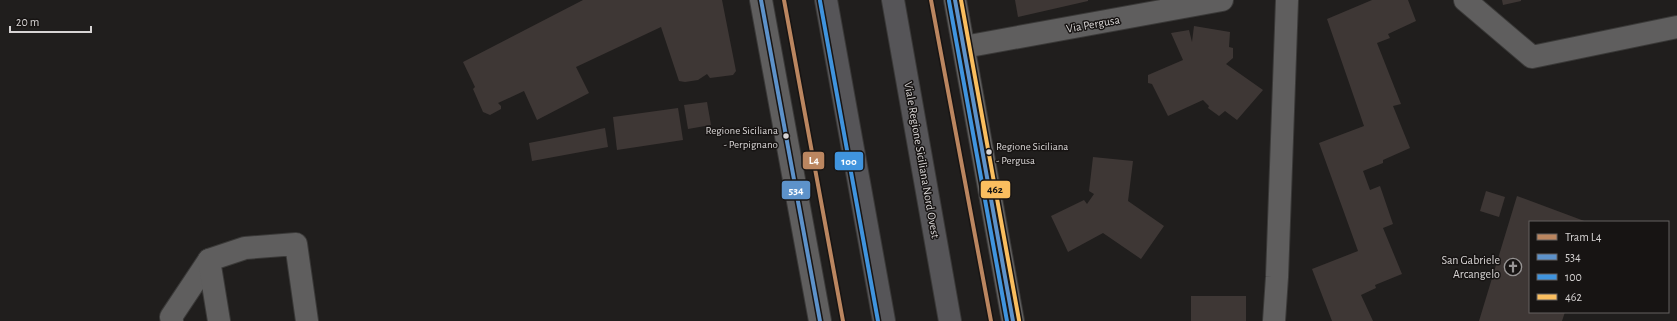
<svg xmlns="http://www.w3.org/2000/svg" width="1677" height="321" viewBox="0 0 1677 321" font-family="'Alegreya Sans',sans-serif">
	<style>
		.building { fill: #3e3735 }
		.lines { fill: none; stroke-linecap: round; stroke-linejoin: round }
		.minor-casing { stroke: #3a3938; stroke-width: 24 }
		.major-casing { stroke: #3a3938; stroke-width: 24 }
		.minor { stroke: #5f5e5e; stroke-width: 22 }
		.major { stroke: #565558; stroke-width: 22 }
		.bus-1-casing { stroke: #171413; stroke-width: 7 }
		.bus-2-casing { stroke: #171413; stroke-width: 7 }
		.bus-3-casing { stroke: #171413; stroke-width: 7 }
		.bus-1 { stroke: #5d92ca; stroke-width: 4 }
		.bus-2 { stroke: #4094de; stroke-width: 4 }
		.bus-3 { stroke: #fabe5f; stroke-width: 4 }
		.tram-1-casing { stroke: #171413; stroke-width: 7 }
		.tram-1 { stroke: #bb8660; stroke-width: 4 }
		.bus-dot { fill: #d7d4d4; stroke: #171413; stroke-width: 1.5 }
		.labels { text-anchor: middle; stroke-width: 3; stroke-linejoin: round; paint-order: stroke }
		.bus-label { font-size: 11px; fill: #d7d4d4; stroke: #171413; text-anchor: end }
		.street-label { font-size: 12px; fill: #d7d4d4; stroke: #171413 }
		.poi-label { font-size: 12px; fill: #d7d4d4; stroke: #171413; text-anchor: end }
		.line-badge { stroke: #171413; stroke-width: 1.5 }
		.badge-label { font-size: 11px; text-anchor: middle; font-weight: bold; fill: #fff }
		.pale-badge-label { font-size: 11px; text-anchor: middle; font-weight: bold; fill: #111 }
	</style>
	<rect width="100%" height="100%" fill="#201e1d"/>
	<g class="building">
		<path d="M583 0H722L736 71 733 75 710 78 707 74 698 80 685 82 679 81 661 27 576 67 589 93 537 120 524 91 498 103 501 106V109L490 115 483 112 473 89 475 87 463 62Z"/>
		<path d="M1015 0H1088V1L1018 17Z"/>
		<path d="M1372 0H1408L1416 21 1388 34 1390 38 1377 43 1401 104 1393 106 1410 148 1383 160V163L1363 171 1370 190 1380 186 1393 224 1383 228 1402 274 1375 285 1376 288 1361 295 1373 321H1332L1312 269 1358 251 1319 143 1364 126 1327 19Z"/>
		<path d="M1502 0H1521V1L1503 5Z"/>
		<path d="M1194 26 1230 32 1229 47 1233 48V58L1226 64 1263 90 1237 120 1225 111 1219 116 1208 108 1209 106 1203 100 1168 116 1152 84 1148 83V75L1183 60 1171 33 1189 30 1192 42Z"/>
		<path d="M707 102 711 125 688 129 684 105Z"/>
		<path d="M678 108 683 140 617 150 613 117Z"/>
		<path d="M605 128 608 147 532 161 529 143Z"/>
		<path d="M1093 157 1133 161 1128 201 1164 226 1141 259 1103 233 1068 252 1051 216 1084 200 1087 204 1094 194 1089 191Z"/>
		<path d="M1486 191 1505 197 1499 217 1480 211Z"/>
		<path d="M1517 196 1587 222H1530V312H1565L1562 321H1479Z"/>
		<rect x="1191" y="296" width="55" height="25"/>
	</g>
	<g class="lines">
		<defs>
			<g id="minor">
				<path d="M761 0 820 321"/>
				<path d="M955 0 1013 321"/>
				<path d="M1465 0 1532 57 1677 27"/>
				<path d="M964 47 1222 0"/>
				<path d="M172 321 171 317 209 260"/>
				<path d="M219 321 209 260 245 248 296 244 307 321"/>
				<path d="M1274 321 1277 277 1287 0"/>
			</g>
			<g id="major">
				<path d="M826 0 884 321"/>
				<path d="M893 0 950 321"/>
			</g>
		</defs>
		<use href="#minor" class="minor-casing"/>
		<use href="#major" class="major-casing"/>
		<use href="#minor" class="minor"/>
		<use href="#major" class="major"/>
		<defs>
			<g id="bus-1">
				<path d="M761 0 820 321"/>
				<path d="M955 0 1013 321"/>
			</g>
			<g id="bus-2">
				<path d="M820 1 878 321"/>
				<path d="M949 1 1007 321"/>
			</g>
			<path id="bus-3" d="M961 0 1019 320"/>
		</defs>
		<use href="#bus-1" class="bus-1-casing"/>
		<use href="#bus-2" class="bus-2-casing"/>
		<use href="#bus-3" class="bus-3-casing"/>
		<use href="#bus-1" class="bus-1"/>
		<use href="#bus-2" class="bus-2"/>
		<use href="#bus-3" class="bus-3"/>
		<defs>
			<g id="tram-1">
				<path d="M784 0 843 321"/>
				<path d="M931 0 991 321"/>
			</g>
		</defs>
		<use href="#tram-1" class="tram-1-casing"/>
		<use href="#tram-1" class="tram-1"/>
	</g>
	<defs>
		<symbol id="church-ring" viewBox="-11 -11 22 22"><circle r="9.5" fill="#171413" stroke="#979494" stroke-width="1.5"/><path d="M-1.2-6h2.4v3.5h3.3v2.4h-3.3V6h-2.4V-.1h-3.3v-2.4h3.3Z" fill="#979494"/></symbol>
	</defs>
	<g fill-rule="evenodd">
		<use href="#church-ring" x="1503" y="257" width="20" height="20"/>
	</g>
	<g class="bus-dot">
		<circle cx="786" cy="136" r="3.5"/>
		<circle cx="989" cy="152" r="3.5"/>
	</g>
	<g class="labels">
		<g class="bus-label">
			<text x="778" y="134">Regione Siciliana<tspan x="778" dy="14">- Perpignano</tspan></text>
			<text x="996" y="150" text-anchor="start">Regione Siciliana<tspan x="996" dy="14">- Pergusa</tspan></text>
		</g>
		<g class="street-label">
			<text transform="translate(1093 24) rotate(-10)" y="4">Via Pergusa</text>
			<text transform="translate(922 160) rotate(80)" y="4">Viale Regione Siciliana Nord Ovest</text>
		</g>
		<g class="poi-label">
			<text x="1500" y="264">San Gabriele<tspan x="1500" dy="14">Arcangelo</tspan></text>
		</g>
	</g>
	<g class="line-badge">
		<rect x="802" y="151" width="23" height="19" rx="4" fill="#bb8660"/>
		<rect x="834" y="151" width="30" height="20" rx="4" fill="#4094de"/>
		<rect x="980" y="180" width="31" height="19" rx="4" fill="#fabe5f"/>
		<rect x="781" y="180" width="30" height="20" rx="4" fill="#5d92ca"/>
	</g>
	<g class="badge-label">
		<text x="814" y="164">L4</text>
		<text x="849" y="165">100</text>
		<text x="796" y="194">534</text>
	</g>
	<g class="pale-badge-label">
		<text x="995" y="193">462</text>
	</g>
	<rect x="1529" y="221" width="140" height="92" fill="#171413" stroke="#646160"/>
	<rect x="1537" y="234" width="20" height="6" fill="#bb8660" stroke="#646160"/>
	<text x="1565" y="241" font-size="12" fill="#d7d4d4">Tram L4</text>
	<rect x="1537" y="254" width="20" height="6" fill="#5d92ca" stroke="#646160"/>
	<text x="1565" y="261" font-size="12" fill="#d7d4d4">534</text>
	<rect x="1537" y="274" width="20" height="6" fill="#4094de" stroke="#646160"/>
	<text x="1565" y="281" font-size="12" fill="#d7d4d4">100</text>
	<rect x="1537" y="294" width="20" height="6" fill="#fabe5f" stroke="#646160"/>
	<text x="1565" y="301" font-size="12" fill="#d7d4d4">462</text>
	<path d="M10 26v6h81v-6" fill="none" stroke="#d7d4d4" stroke-width="2"/>
	<text x="16" y="26" font-size="12" fill="#d7d4d4" stroke="#171413" stroke-width="3" paint-order="stroke">20 m</text>
</svg>
